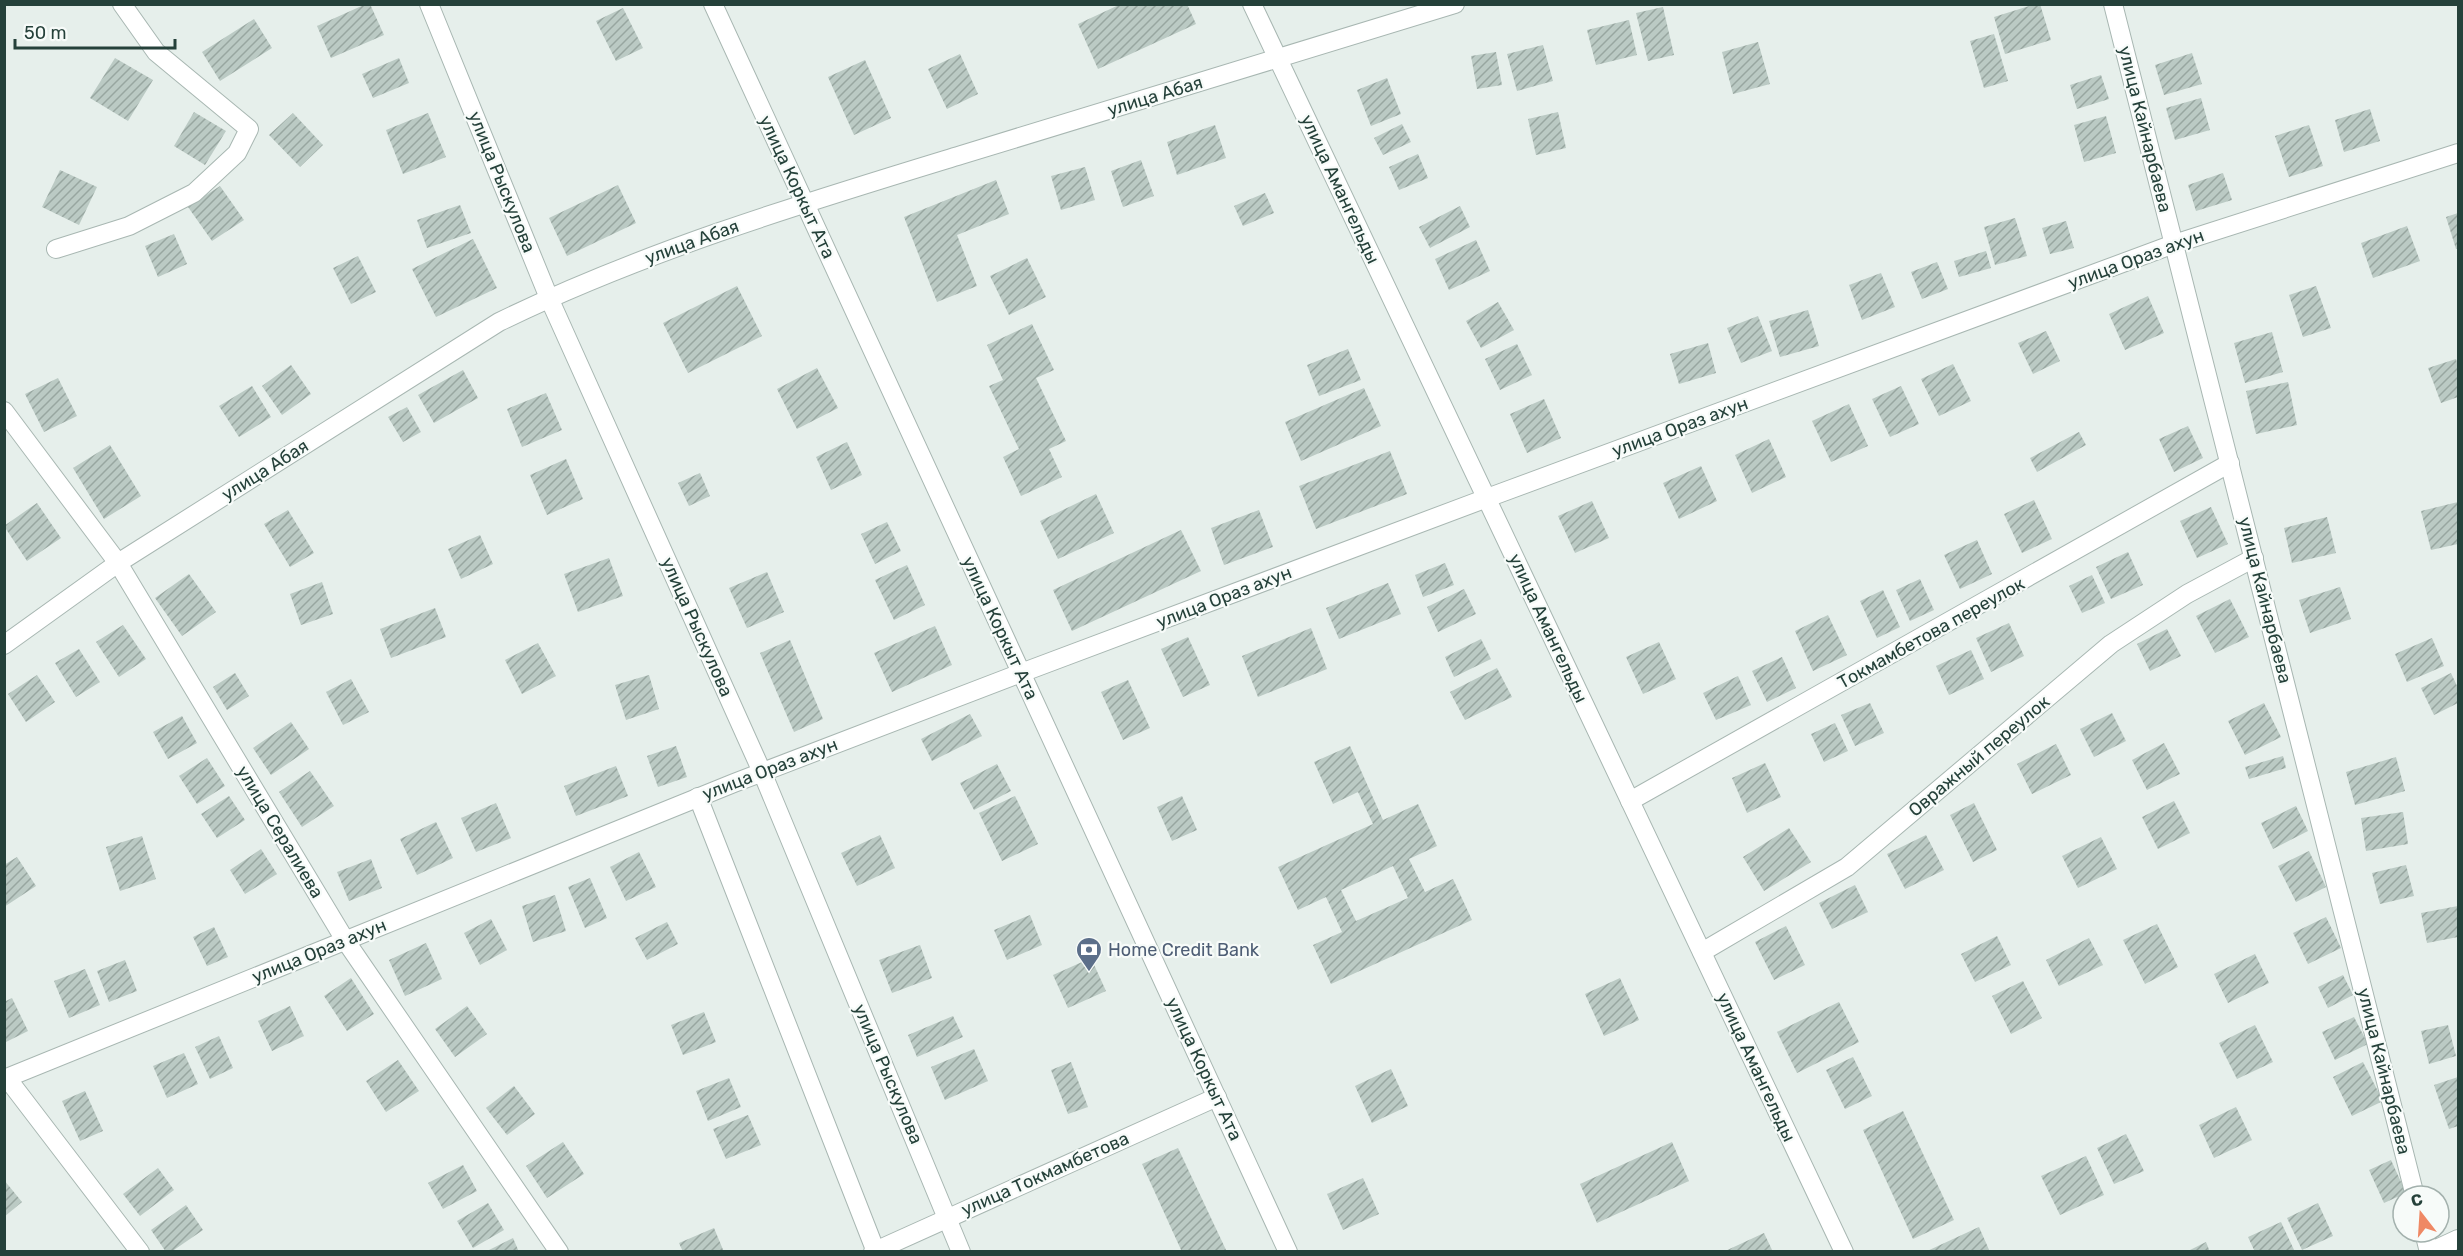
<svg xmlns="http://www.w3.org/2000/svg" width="2463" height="1256" viewBox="0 0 2463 1256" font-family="Rubik,sans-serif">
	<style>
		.building { fill: url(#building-hatch); fill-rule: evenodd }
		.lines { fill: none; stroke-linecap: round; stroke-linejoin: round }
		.minor-casing { stroke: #a8b7b2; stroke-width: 20 }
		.minor { stroke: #fff; stroke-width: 18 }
		.labels { text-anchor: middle; stroke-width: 4.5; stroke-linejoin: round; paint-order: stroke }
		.street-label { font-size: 18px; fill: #25413a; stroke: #f7fbf9 }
		.service-label { font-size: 18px; fill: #4e5e75; stroke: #f7fbf9; text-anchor: start }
	</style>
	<defs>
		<pattern id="building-hatch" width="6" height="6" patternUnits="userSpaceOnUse" patternTransform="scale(1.5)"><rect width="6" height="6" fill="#bbcac4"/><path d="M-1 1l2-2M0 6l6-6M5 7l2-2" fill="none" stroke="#98a6a0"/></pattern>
	</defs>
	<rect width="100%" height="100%" fill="#e6efeb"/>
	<g class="building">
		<path d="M366 4H370L384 35 331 58 317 26Z"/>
		<path d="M1121 4H1187L1196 24 1098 69 1078 24Z"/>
		<path d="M2036 4H2040L2051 40 2005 54 1994 17Z"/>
		<path d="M1663 7 1674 55 1648 61 1636 13Z"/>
		<path d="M623 8 643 48 616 61 596 21Z"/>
		<path d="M254 19 272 48 220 81 202 52Z"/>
		<path d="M1629 20 1637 55 1596 65 1587 30Z"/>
		<path d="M1994 34 2008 81 1984 88 1970 41Z"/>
		<path d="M1758 42 1770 84 1733 94 1722 52Z"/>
		<path d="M1543 45 1553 81 1517 91 1507 54Z"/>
		<path d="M1496 52 1502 85 1477 89 1471 56Z"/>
		<path d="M2192 53 2202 84 2164 95 2155 65Z"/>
		<path d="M960 54 978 94 947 109 928 69Z"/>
		<path d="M115 58 153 80 128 121 90 98Z"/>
		<path d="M399 58 409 83 373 98 362 74Z"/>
		<path d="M865 60 891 118 854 135 828 77Z"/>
		<path d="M2101 75 2109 99 2077 109 2070 85Z"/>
		<path d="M1387 78 1401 114 1371 126 1357 90Z"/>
		<path d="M2201 98 2210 130 2175 140 2166 108Z"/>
		<path d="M2370 109 2380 141 2344 152 2335 120Z"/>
		<path d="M194 112 226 131 205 165 174 146Z"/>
		<path d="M1558 112 1566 148 1536 155 1528 119Z"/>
		<path d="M293 113 323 145 300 167 269 135Z"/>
		<path d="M428 113 446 157 403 174 386 130Z"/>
		<path d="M2106 116 2116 153 2084 162 2074 125Z"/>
		<path d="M1402 124 1411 142 1383 155 1374 138Z"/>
		<path d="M1215 125 1226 158 1177 175 1167 142Z"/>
		<path d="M2309 125 2323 166 2289 177 2275 136Z"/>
		<path d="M1418 154 1428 178 1399 190 1389 167Z"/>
		<path d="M1141 160 1154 196 1123 207 1111 171Z"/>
		<path d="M1085 167 1095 200 1061 210 1051 176Z"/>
		<path d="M60 170 97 187 79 225 42 207Z"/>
		<path d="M2223 173 2232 200 2196 211 2188 185Z"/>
		<path d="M996 180 1009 214 957 235 977 286 937 302 904 217Z"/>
		<path d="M618 185 636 223 567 256 549 218Z"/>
		<path d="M220 186 244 220 212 241 188 207Z"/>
		<path d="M1265 193 1274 213 1243 226 1234 206Z"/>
		<path d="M460 205 471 233 427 248 417 220Z"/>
		<path d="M1460 206 1470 227 1430 248 1419 227Z"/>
		<path d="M2458 213V249H2456L2446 217Z"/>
		<path d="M2015 218 2027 256 1995 265 1984 227Z"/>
		<path d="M2066 221 2074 248 2050 254 2042 228Z"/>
		<path d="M2407 226 2420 261 2373 278 2361 243Z"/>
		<path d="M174 234 187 264 158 277 145 246Z"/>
		<path d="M473 239 497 288 436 317 412 269Z"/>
		<path d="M1476 240 1490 271 1449 290 1435 259Z"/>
		<path d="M1986 251 1991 268 1959 277 1954 261Z"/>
		<path d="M358 256 376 292 351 304 333 268Z"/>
		<path d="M1027 258 1046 297 1009 315 990 276Z"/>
		<path d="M1937 262 1948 289 1922 299 1911 272Z"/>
		<path d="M1881 273 1895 307 1862 320 1849 285Z"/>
		<path d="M737 286 762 336 688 373 663 323Z"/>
		<path d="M2316 286 2331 328 2303 337 2289 295Z"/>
		<path d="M2148 296 2164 333 2125 350 2109 314Z"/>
		<path d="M1498 302 1514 330 1481 348 1466 321Z"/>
		<path d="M1808 310 1819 346 1780 357 1769 321Z"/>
		<path d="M1758 316 1772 351 1741 363 1727 328Z"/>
		<path d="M1032 324 1054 370 1036 378 1066 441 1049 449 1062 477 1021 496 1003 457 1019 449 989 386 1003 380 987 345Z"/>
		<path d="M2046 331 2060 361 2033 374 2018 343Z"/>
		<path d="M2272 332 2283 372 2245 383 2234 343Z"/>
		<path d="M1708 343 1716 373 1679 384 1670 354Z"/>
		<path d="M1517 344 1532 375 1500 390 1485 359Z"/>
		<path d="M1348 349 1361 380 1319 396 1307 365Z"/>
		<path d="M2456 359 2458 366V397L2441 403 2428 368Z"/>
		<path d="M1953 364 1971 401 1939 416 1921 379Z"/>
		<path d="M291 365 311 394 282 415 262 386Z"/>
		<path d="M817 368 838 408 797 429 777 389Z"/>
		<path d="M463 370 478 398 434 423 418 395Z"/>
		<path d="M58 378 77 416 44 432 25 394Z"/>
		<path d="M2288 382 2297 425 2256 434 2246 391Z"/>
		<path d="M252 386 271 417 239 437 219 406Z"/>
		<path d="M1901 386 1919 424 1890 437 1872 399Z"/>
		<path d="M1364 388 1381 426 1301 461 1285 422Z"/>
		<path d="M546 393 562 430 522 447 507 409Z"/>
		<path d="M1544 399 1561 438 1527 453 1510 414Z"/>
		<path d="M1849 404 1868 446 1831 462 1812 421Z"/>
		<path d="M407 407 421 432 403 442 388 417Z"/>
		<path d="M2188 426 2203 458 2174 472 2159 439Z"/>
		<path d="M2079 432 2086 445 2037 472 2030 458Z"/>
		<path d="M1769 439 1786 477 1752 493 1735 455Z"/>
		<path d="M847 442 862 475 831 490 816 457Z"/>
		<path d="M110 445 141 496 104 519 73 468Z"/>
		<path d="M1390 451 1407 494 1316 529 1299 486Z"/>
		<path d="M566 459 583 499 547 515 530 475Z"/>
		<path d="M1701 466 1717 501 1679 519 1663 483Z"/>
		<path d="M700 473 710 496 689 506 678 483Z"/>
		<path d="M1096 494 1114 533 1058 559 1040 521Z"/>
		<path d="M2034 500 2052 539 2022 553 2004 514Z"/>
		<path d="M1592 501 1609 538 1575 553 1558 516Z"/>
		<path d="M2458 502V544L2431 550 2421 511Z"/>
		<path d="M37 503 61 538 27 561 4 526Z"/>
		<path d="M2211 507 2228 544 2197 558 2180 521Z"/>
		<path d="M288 510 314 553 290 567 264 524Z"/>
		<path d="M1259 510 1273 547 1224 565 1211 528Z"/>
		<path d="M2327 517 2336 553 2292 563 2284 528Z"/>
		<path d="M887 522 901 551 875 564 861 534Z"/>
		<path d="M1181 530 1201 571 1072 631 1053 590Z"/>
		<path d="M480 535 493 564 461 579 448 549Z"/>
		<path d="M1977 540 1992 574 1960 589 1944 555Z"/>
		<path d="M2128 552 2143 585 2111 599 2096 567Z"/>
		<path d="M609 558 623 596 578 612 564 574Z"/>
		<path d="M1445 563 1454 585 1423 597 1415 575Z"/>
		<path d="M907 565 925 605 894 620 875 580Z"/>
		<path d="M767 572 784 612 747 628 729 588Z"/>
		<path d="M189 574 216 612 182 636 155 598Z"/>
		<path d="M2092 575 2105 603 2082 613 2069 586Z"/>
		<path d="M1920 579 1934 610 1910 621 1896 590Z"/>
		<path d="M322 582 333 614 301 625 290 594Z"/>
		<path d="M1388 583 1401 614 1339 639 1326 608Z"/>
		<path d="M2340 587 2351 619 2310 633 2299 600Z"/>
		<path d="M1464 589 1476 614 1438 632 1427 607Z"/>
		<path d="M1883 590 1900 627 1877 638 1860 601Z"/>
		<path d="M2230 599 2249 637 2215 653 2196 616Z"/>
		<path d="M435 608 446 637 391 658 380 629Z"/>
		<path d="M1828 615 1847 655 1813 671 1795 631Z"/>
		<path d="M2009 623 2024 656 1991 672 1976 638Z"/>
		<path d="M123 625 146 659 119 677 96 642Z"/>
		<path d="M935 626 952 665 892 692 874 653Z"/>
		<path d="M1311 628 1327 669 1258 697 1242 656Z"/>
		<path d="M2167 629 2181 656 2150 671 2137 644Z"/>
		<path d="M1188 637 1210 685 1183 697 1161 649Z"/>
		<path d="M2432 638 2444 666 2407 682 2395 654Z"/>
		<path d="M1481 639 1491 659 1454 677 1445 657Z"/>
		<path d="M790 640 823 719 794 732 760 653Z"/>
		<path d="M1659 642 1676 679 1643 694 1626 657Z"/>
		<path d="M538 643 556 676 522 694 505 660Z"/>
		<path d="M79 649 100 682 76 697 55 663Z"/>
		<path d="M1971 650 1984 679 1949 695 1936 666Z"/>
		<path d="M1782 657 1796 688 1767 702 1752 671Z"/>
		<path d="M1497 668 1512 697 1465 720 1450 692Z"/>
		<path d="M235 673 249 696 227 710 213 687Z"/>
		<path d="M2451 673 2458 688V703L2434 715 2421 688Z"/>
		<path d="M37 675 55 702 26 722 8 694Z"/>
		<path d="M649 675 659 709 626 720 615 685Z"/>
		<path d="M1738 676 1751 705 1716 720 1703 693Z"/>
		<path d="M351 679 369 712 343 725 326 692Z"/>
		<path d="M1128 680 1150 728 1123 740 1101 692Z"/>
		<path d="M1870 703 1884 733 1855 746 1841 715Z"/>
		<path d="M2264 703 2281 737 2245 755 2228 721Z"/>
		<path d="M2112 713 2126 741 2094 757 2080 729Z"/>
		<path d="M970 714 982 736 932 761 921 739Z"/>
		<path d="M182 716 197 743 168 759 153 732Z"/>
		<path d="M291 722 309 749 271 775 253 748Z"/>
		<path d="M1835 723 1848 751 1824 762 1811 734Z"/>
		<path d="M2164 743 2180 774 2147 790 2132 760Z"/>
		<path d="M2056 744 2071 775 2032 794 2017 764Z"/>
		<path d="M676 746 687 777 658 787 647 756Z"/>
		<path d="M1350 746 1383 820 1418 804 1437 846 1409 859 1425 892 1453 879 1472 920 1331 984 1313 945 1342 932 1326 897 1298 910 1278 867 1373 824 1358 792 1333 804 1314 762ZM1393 866 1408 898 1356 921 1341 890Z"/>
		<path d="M2283 756 2286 768 2249 779 2245 767Z"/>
		<path d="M2396 757 2405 791 2355 805 2346 772Z"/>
		<path d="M207 758 225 786 197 804 179 776Z"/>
		<path d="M1765 763 1781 797 1747 813 1732 778Z"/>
		<path d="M997 764 1011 791 974 810 960 783Z"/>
		<path d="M616 766 628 796 576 816 564 786Z"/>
		<path d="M310 771 334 806 302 827 279 792Z"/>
		<path d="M229 796 245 820 217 838 201 814Z"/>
		<path d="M1015 796 1038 844 1002 861 979 813Z"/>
		<path d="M1182 796 1197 830 1172 841 1157 807Z"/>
		<path d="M2174 801 2190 833 2158 849 2142 817Z"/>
		<path d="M496 803 511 838 476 852 461 818Z"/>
		<path d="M1974 803 1997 850 1973 862 1950 815Z"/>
		<path d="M2296 806 2308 831 2273 849 2261 823Z"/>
		<path d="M2403 812 2408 844 2366 851 2361 818Z"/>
		<path d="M436 822 453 858 417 875 400 839Z"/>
		<path d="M1789 828 1811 862 1764 891 1743 857Z"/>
		<path d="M880 835 895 868 857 886 841 853Z"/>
		<path d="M1926 835 1944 870 1905 889 1887 854Z"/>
		<path d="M142 836 156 879 120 891 106 847Z"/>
		<path d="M2101 837 2117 869 2078 888 2062 856Z"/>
		<path d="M261 849 277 874 245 894 230 870Z"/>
		<path d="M2309 851 2326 887 2296 902 2278 866Z"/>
		<path d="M639 852 656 887 626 901 610 867Z"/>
		<path d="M17 857 36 886 4 907V865Z"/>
		<path d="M371 859 382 888 349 901 337 872Z"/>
		<path d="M2406 865 2414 896 2380 904 2372 873Z"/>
		<path d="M590 878 607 918 585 928 568 887Z"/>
		<path d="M1855 885 1868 912 1832 929 1819 903Z"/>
		<path d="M555 895 566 931 533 942 522 906Z"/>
		<path d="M2458 906V937L2427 943 2421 913Z"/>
		<path d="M1030 915 1042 945 1007 960 994 930Z"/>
		<path d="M2326 917 2341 948 2308 964 2293 933Z"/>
		<path d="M491 919 507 950 480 965 464 933Z"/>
		<path d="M667 922 678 944 647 960 635 938Z"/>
		<path d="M2157 924 2178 967 2145 984 2123 940Z"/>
		<path d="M1786 926 1805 965 1774 980 1755 942Z"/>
		<path d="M214 927 228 957 207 966 193 937Z"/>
		<path d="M1997 936 2011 965 1975 982 1961 954Z"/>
		<path d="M2089 938 2103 965 2059 986 2046 960Z"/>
		<path d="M426 943 442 979 405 996 389 960Z"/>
		<path d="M920 945 932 978 892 993 879 960Z"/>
		<path d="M2255 954 2269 983 2228 1003 2214 974Z"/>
		<path d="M1091 958 1106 991 1068 1008 1053 975Z"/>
		<path d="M125 960 137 991 109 1002 97 971Z"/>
		<path d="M85 969 100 1005 69 1018 54 981Z"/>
		<path d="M2343 975 2353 995 2328 1008 2318 987Z"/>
		<path d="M351 978 374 1014 347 1031 324 996Z"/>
		<path d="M1620 978 1639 1020 1604 1036 1585 994Z"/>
		<path d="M2023 981 2042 1018 2011 1034 1992 996Z"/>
		<path d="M12 998 28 1031 4 1043V1002Z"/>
		<path d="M1839 1002 1859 1042 1797 1073 1777 1032Z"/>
		<path d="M290 1006 304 1036 272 1051 258 1021Z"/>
		<path d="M467 1006 487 1034 455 1057 435 1029Z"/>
		<path d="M704 1012 716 1042 683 1055 671 1025Z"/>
		<path d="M953 1016 963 1037 917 1057 908 1035Z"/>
		<path d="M2354 1017 2368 1044 2335 1060 2322 1032Z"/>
		<path d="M2255 1025 2273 1062 2237 1079 2219 1043Z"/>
		<path d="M2448 1025 2456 1056 2429 1064 2421 1031Z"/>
		<path d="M219 1036 233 1068 210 1079 195 1047Z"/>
		<path d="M974 1049 988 1081 945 1100 931 1067Z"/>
		<path d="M184 1053 198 1084 167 1098 153 1066Z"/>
		<path d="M1853 1057 1872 1096 1845 1109 1826 1070Z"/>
		<path d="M398 1060 419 1091 386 1112 366 1081Z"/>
		<path d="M1071 1062 1088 1107 1068 1114 1051 1070Z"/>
		<path d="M2363 1062 2383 1101 2352 1116 2333 1077Z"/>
		<path d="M1391 1069 1408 1106 1372 1123 1355 1086Z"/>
		<path d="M2458 1077V1126L2449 1129 2434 1085Z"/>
		<path d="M729 1078 741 1107 708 1121 696 1091Z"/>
		<path d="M514 1086 535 1114 507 1135 486 1108Z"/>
		<path d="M85 1091 103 1131 80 1141 62 1101Z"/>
		<path d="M2236 1107 2252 1140 2214 1158 2199 1125Z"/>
		<path d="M1903 1111 1954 1220 1913 1239 1863 1130Z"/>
		<path d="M748 1115 761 1145 726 1159 713 1129Z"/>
		<path d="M2126 1134 2144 1171 2114 1184 2097 1148Z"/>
		<path d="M563 1142 584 1174 547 1198 526 1166Z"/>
		<path d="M1672 1142 1689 1181 1597 1223 1580 1184Z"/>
		<path d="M1178 1148 1227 1252H1182L1142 1164Z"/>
		<path d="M2086 1156 2104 1195 2060 1215 2041 1176Z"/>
		<path d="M2391 1160 2406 1193 2384 1203 2369 1170Z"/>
		<path d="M463 1165 477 1191 443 1209 428 1183Z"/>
		<path d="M158 1168 174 1190 140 1216 123 1194Z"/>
		<path d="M1363 1178 1379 1214 1343 1230 1327 1194Z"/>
		<path d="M4 1180 22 1202 4 1217Z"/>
		<path d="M488 1203 504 1230 473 1248 457 1221Z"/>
		<path d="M2318 1203 2333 1236 2302 1250 2287 1218Z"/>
		<path d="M186 1205 203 1230 171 1252H166L151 1230Z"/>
		<path d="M2281 1222 2295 1252H2255L2248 1237Z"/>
		<path d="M1979 1227 1990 1252H1925Z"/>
		<path d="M714 1228 724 1252H683L679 1243Z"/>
		<path d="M1764 1233 1773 1252H1723Z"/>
		<path d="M513 1238 519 1252H485Z"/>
		<path d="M2206 1242 2210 1252H2186Z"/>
	</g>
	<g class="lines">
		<defs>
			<g id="minor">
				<path d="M429 4 549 298 762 772 961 1252"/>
				<path d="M713 4 1288 1252"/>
				<path d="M1252 4 1844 1252"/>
				<path d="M2113 4 2415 1196"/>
				<path d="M56 249 129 226 194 193 237 153 249 129 156 52 122 4"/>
				<path d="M4 411 118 563 345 940 559 1252"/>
				<path d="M4 645 118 563 499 322C647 250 804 203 961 155 1126 105 1290 54 1455 4"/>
				<path d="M698 797 876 1252"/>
				<path d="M1630 801 2230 463"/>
				<path d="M1702 952 1847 867 2111 644 2187 594 2254 558"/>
				<path d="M7 1078 140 1252"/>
				<path d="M4 1079 734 783 1021 673 1487 498 2174 244 2458 153"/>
				<path d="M2424 1232 2429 1252"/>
				<path d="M873 1252 1217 1097"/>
				<path d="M2430 1252 2458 1239"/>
			</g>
		</defs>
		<use href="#minor" class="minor-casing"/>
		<use href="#minor" class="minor"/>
	</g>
	<defs>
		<symbol id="bank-pin" viewBox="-11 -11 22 30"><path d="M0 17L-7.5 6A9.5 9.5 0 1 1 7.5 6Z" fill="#5c6f8a" stroke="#f7fbf9"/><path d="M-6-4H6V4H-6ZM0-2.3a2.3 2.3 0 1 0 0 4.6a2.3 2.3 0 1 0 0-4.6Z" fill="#fff"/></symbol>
	</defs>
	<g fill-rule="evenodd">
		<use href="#bank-pin" x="1074" y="935" width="30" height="40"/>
	</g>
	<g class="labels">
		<g class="street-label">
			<text transform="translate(1155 96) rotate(-17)" y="6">улица Абая</text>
			<text transform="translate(2145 129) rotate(76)" y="6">улица Кайнарбаева</text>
			<text transform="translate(502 182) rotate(68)" y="6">улица Рыскулова</text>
			<text transform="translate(797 187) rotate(65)" y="6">улица Коркыт Ата</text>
			<text transform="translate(1340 189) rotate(65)" y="6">улица Амангельды</text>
			<text transform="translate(692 242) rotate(-20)" y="6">улица Абая</text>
			<text transform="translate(2136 259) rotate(-20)" y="6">улица Ораз ахун</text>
			<text transform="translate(1680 427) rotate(-20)" y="6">улица Ораз ахун</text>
			<text transform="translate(265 470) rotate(-32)" y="6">улица Абая</text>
			<text transform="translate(1224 597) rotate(-21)" y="6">улица Ораз ахун</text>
			<text transform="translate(2265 600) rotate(76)" y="6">улица Кайнарбаева</text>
			<text transform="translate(697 627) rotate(66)" y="6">улица Рыскулова</text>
			<text transform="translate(1000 628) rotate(65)" y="6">улица Коркыт Ата</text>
			<text transform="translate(1548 628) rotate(65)" y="6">улица Амангельды</text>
			<text transform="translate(1931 633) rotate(-29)" y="6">Токмамбетова переулок</text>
			<text transform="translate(1979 756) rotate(-40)" y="6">Овражный переулок</text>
			<text transform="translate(770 769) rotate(-21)" y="6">улица Ораз ахун</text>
			<text transform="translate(280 832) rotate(59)" y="6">улица Сералиева</text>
			<text transform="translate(319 951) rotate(-22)" y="6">улица Ораз ахун</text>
			<text transform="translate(1756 1067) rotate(65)" y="6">улица Амангельды</text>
			<text transform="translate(1204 1069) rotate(65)" y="6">улица Коркыт Ата</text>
			<text transform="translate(2384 1071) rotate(76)" y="6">улица Кайнарбаева</text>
			<text transform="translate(888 1074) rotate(67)" y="6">улица Рыскулова</text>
			<text transform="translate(1045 1174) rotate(-24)" y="6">улица Токмамбетова</text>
		</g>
		<g class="service-label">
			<text x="1108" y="956">Home Credit Bank</text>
		</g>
	</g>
	<rect width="2463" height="1256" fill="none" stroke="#25413a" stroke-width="12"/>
	<g transform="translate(2421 1214) rotate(343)"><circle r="28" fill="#f7fbf9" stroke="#a3b1ad" stroke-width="1.5"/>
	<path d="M0-4.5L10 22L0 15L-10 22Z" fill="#ef8864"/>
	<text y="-9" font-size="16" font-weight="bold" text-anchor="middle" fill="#25413a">С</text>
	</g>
	<path d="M15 39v9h160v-9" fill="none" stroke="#25413a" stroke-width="3"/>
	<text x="24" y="39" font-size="18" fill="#25413a" stroke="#f7fbf9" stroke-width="4.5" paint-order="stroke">50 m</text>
</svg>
